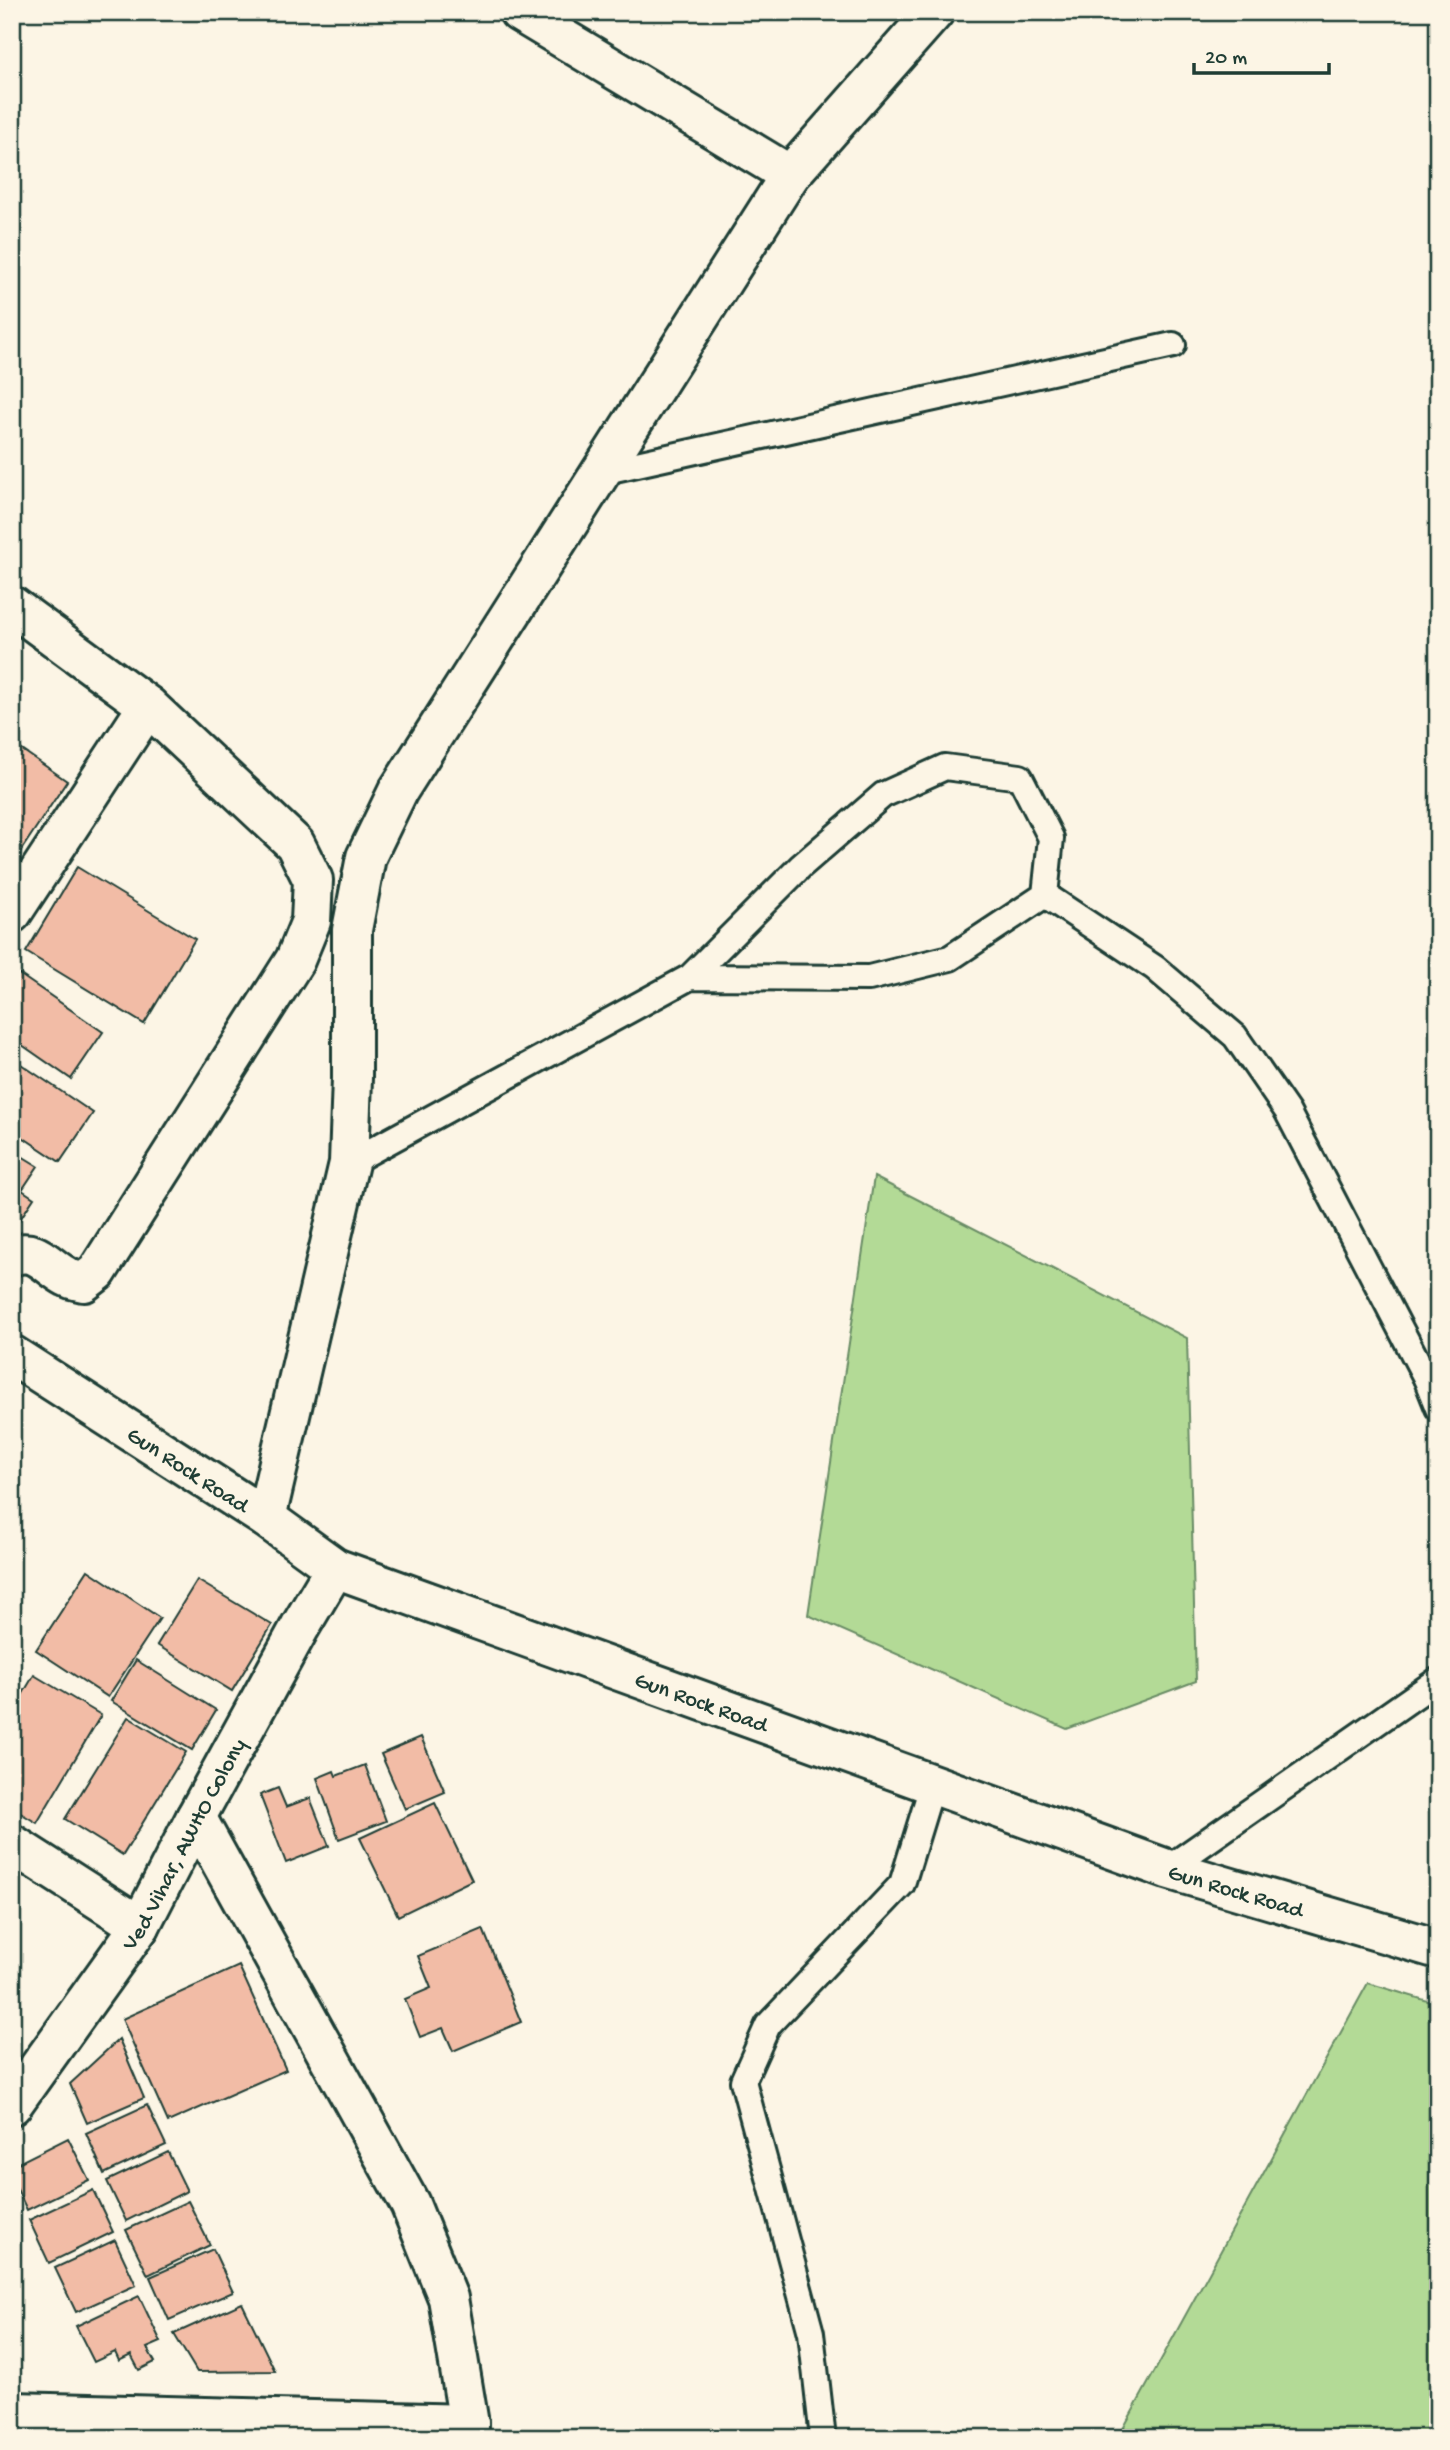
<svg xmlns="http://www.w3.org/2000/svg" width="1450" height="2450" viewBox="0 0 1450 2450" font-family="'Gochi Hand',sans-serif">
	<style>
		.green { fill: #b3da96; stroke: #698c65; stroke-width: 2 }
		.building { fill: #f2bca6; stroke: #1f3d34; stroke-width: 2 }
		.lines { fill: none; stroke-linecap: round; stroke-linejoin: round }
		.lane-casing { stroke: #1f3d34; stroke-width: 30 }
		.street-casing { stroke: #1f3d34; stroke-width: 44 }
		.secondary-casing { stroke: #1f3d34; stroke-width: 44 }
		.lane { stroke: #fcf5e5; stroke-width: 24 }
		.street { stroke: #fcf5e5; stroke-width: 38 }
		.secondary { stroke: #fcf5e5; stroke-width: 38 }
		.labels { text-anchor: middle; stroke-width: 5; stroke-linejoin: round; paint-order: stroke }
		.street-label { font-size: 23px; fill: #1f3d34; stroke: #fcf5e5 }
	</style>
	<rect width="100%" height="100%" fill="#fcf5e5"/>
	<filter id="ink" filterUnits="userSpaceOnUse"><feTurbulence type="fractalNoise" baseFrequency=".0143" numOctaves="2"/><feDisplacementMap in="SourceGraphic" scale="14" xChannelSelector="R" yChannelSelector="G"/><feConvolveMatrix kernelMatrix="1 2 1 2 8 2 1 2 1" color-interpolation-filters="sRGB"/></filter>
	<g filter="url(#ink)">
		<g class="green">
			<path d="M874 1177 1187 1338 1196 1681 1067 1729 808 1615Z"/>
			<path d="M1368 1983 1438 2004V2438H1118Z"/>
		</g>
		<g class="building">
			<path d="M12 743 67 781 12 864Z"/>
			<path d="M77 867 195 939 144 1024 26 952Z"/>
			<path d="M19 974 103 1032 71 1079 12 1038V984Z"/>
			<path d="M12 1058 93 1113 60 1162 12 1130Z"/>
			<path d="M12 1150 38 1166 22 1190 34 1198 13 1230Z"/>
			<path d="M88 1570 160 1618 108 1697 36 1650Z"/>
			<path d="M197 1580 272 1625 232 1691 157 1645Z"/>
			<path d="M136 1660 216 1710 192 1750 111 1701Z"/>
			<path d="M34 1675 101 1715 37 1823 12 1808V1712Z"/>
			<path d="M128 1717 186 1752 123 1855 65 1819Z"/>
			<path d="M421 1737 445 1792 405 1809 381 1754Z"/>
			<path d="M365 1765 386 1821 339 1839 317 1778 334 1771 336 1776Z"/>
			<path d="M278 1788 286 1807 310 1798 329 1846 286 1863 260 1795Z"/>
			<path d="M435 1803 472 1880 398 1916 360 1838Z"/>
			<path d="M483 1929 521 2022 453 2051 443 2028 420 2037 405 1999 431 1988 418 1956Z"/>
			<path d="M239 1966 286 2070 168 2122 122 2019Z"/>
			<path d="M119 2039 144 2098 87 2123 70 2084Z"/>
			<path d="M147 2105 166 2145 104 2174 86 2133Z"/>
			<path d="M68 2138 89 2180 27 2210 12 2179V2166Z"/>
			<path d="M168 2152 187 2191 126 2221 107 2181Z"/>
			<path d="M93 2190 113 2232 49 2263 29 2220Z"/>
			<path d="M188 2201 210 2245 148 2275 126 2230Z"/>
			<path d="M115 2240 136 2285 76 2312 55 2268Z"/>
			<path d="M213 2249 233 2292 169 2320 150 2277Z"/>
			<path d="M139 2296 161 2342 147 2348 155 2362 139 2370 131 2355 119 2361 115 2352 94 2362 76 2326Z"/>
			<path d="M242 2303 275 2371 197 2372 174 2334Z"/>
		</g>
		<g class="lines">
			<defs>
				<g id="lane">
					<path d="M601 472 1173 345"/>
					<path d="M1045 895 1155 968 1235 1036 1287 1111 1426 1378"/>
					<path d="M349 1163 690 977 869 978 950 958 1045 895 1051 838 1020 777 945 767 883 795 801 866 690 977"/>
					<path d="M1438 1364 1426 1378 1438 1408"/>
					<path d="M1167 1869 1438 1680"/>
					<path d="M823 2438 811 2333 743 2081 768 2025 902 1884 933 1783"/>
				</g>
				<g id="street">
					<path d="M519 12 790 175 934 12"/>
					<path d="M12 606 148 706 12 913"/>
					<path d="M12 1256C37 1246 47 1267 67 1277 72 1280 79 1281 84 1282L97 1272 295 960 311 921 313 880 295 844 148 706"/>
					<path d="M266 1518 349 1163 352 1078V930L366 857 398 791 790 175"/>
					<path d="M196 1817 410 2204 448 2298 469 2424V2438"/>
					<path d="M12 1844 140 1926"/>
					<path id="s1" d="M12 2105 140 1926 196 1817 300 1627 335 1568"/>
					<path d="M12 2412 469 2424"/>
				</g>
				<g id="secondary">
					<path id="s2" d="M12 1355 266 1518 335 1568 1167 1869 1438 1949"/>
				</g>
			</defs>
			<use href="#lane" class="lane-casing"/>
			<use href="#street" class="street-casing"/>
			<use href="#secondary" class="secondary-casing"/>
			<use href="#lane" class="lane"/>
			<use href="#street" class="street"/>
			<use href="#secondary" class="secondary"/>
		</g>
	</g>
	<g class="labels">
		<g class="street-label">
			<text dy="8" stroke="none"><textPath href="#s2" startOffset="210">Gun Rock Road</textPath></text>
			<text dy="8" stroke="none"><textPath href="#s2" startOffset="777">Gun Rock Road</textPath></text>
			<text dy="8" stroke="none"><textPath href="#s1" startOffset="313">Ved Vihar, AWHO Colony</textPath></text>
			<text dy="8" stroke="none"><textPath href="#s2" startOffset="1344">Gun Rock Road</textPath></text>
		</g>
	</g>
	<rect width="1450" height="2450" fill="none" stroke="#fcf5e5" stroke-width="42"/>
	<rect x="21" y="21" width="1408" height="2408" fill="none" stroke="#1f3d34" stroke-width="2.5" filter="url(#ink)"/>
	<path d="M1194 63v10h135v-10" fill="none" stroke="#1f3d34" stroke-width="3.5"/>
	<text x="1205" y="63" font-size="21" fill="#1f3d34" stroke="#fcf5e5" stroke-width="5" paint-order="stroke">20 m</text>
</svg>
